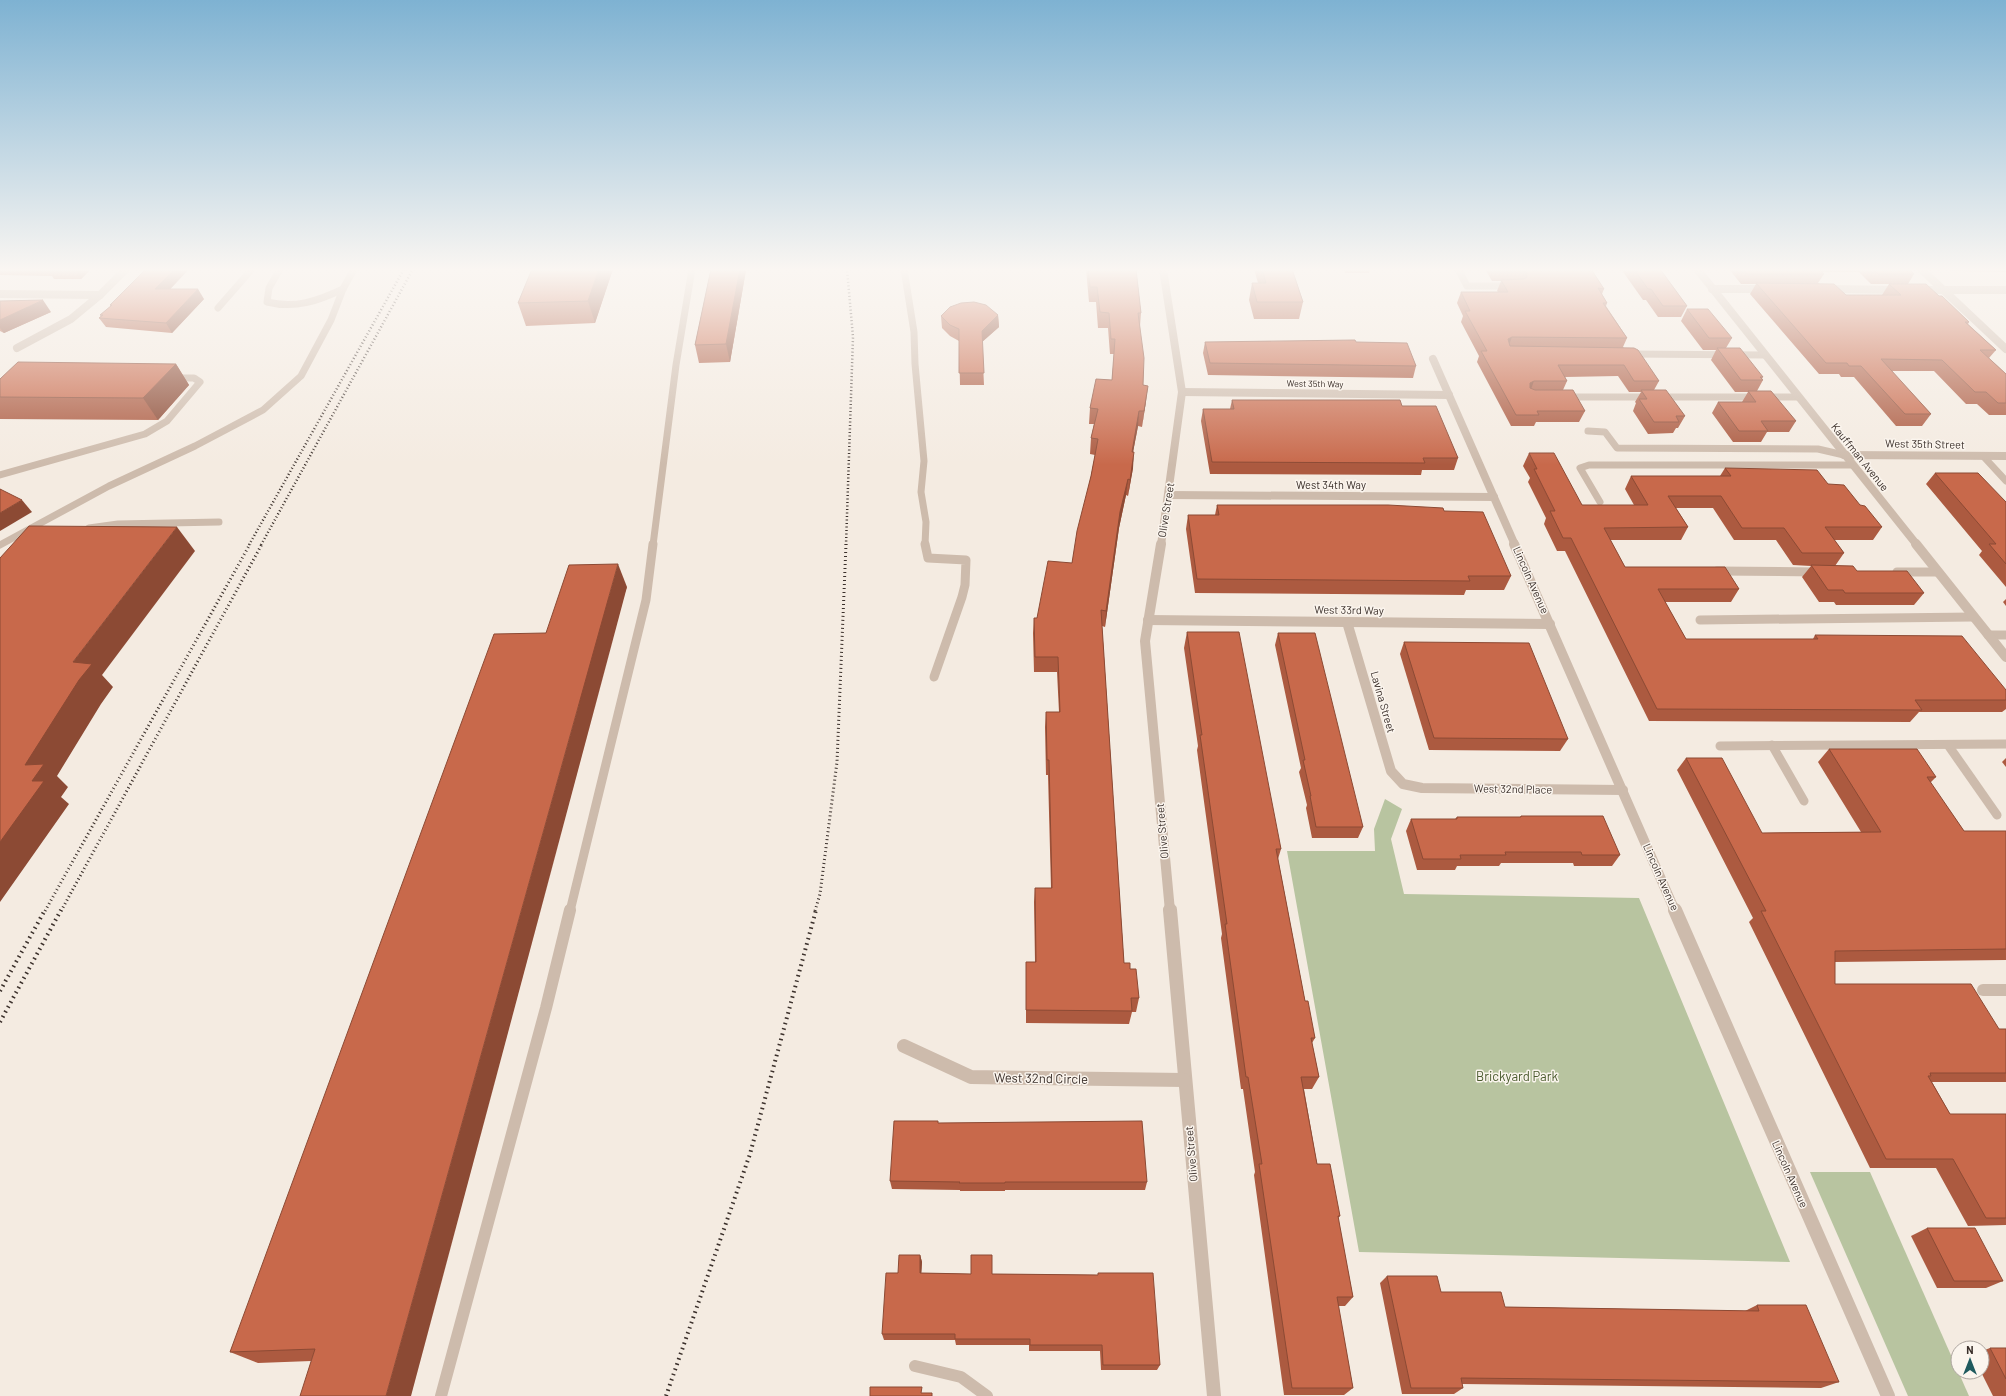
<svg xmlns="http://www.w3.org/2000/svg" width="2006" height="1396" viewBox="0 0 2006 1396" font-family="Barlow,sans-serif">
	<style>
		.green { fill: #b8c4a0 }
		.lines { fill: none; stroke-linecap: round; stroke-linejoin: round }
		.service-far2 { stroke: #cdbbac; stroke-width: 7 }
		.service-far1 { stroke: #cdbbac; stroke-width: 9 }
		.service { stroke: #cdbbac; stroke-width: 12 }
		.minor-far2 { stroke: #cdbbac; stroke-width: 8 }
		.minor-far1 { stroke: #cdbbac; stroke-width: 10 }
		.minor { stroke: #cdbbac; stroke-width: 14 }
		.tertiary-far1 { stroke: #cdbbac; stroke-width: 8 }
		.tertiary { stroke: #cdbbac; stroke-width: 10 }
		.rail-far2 { stroke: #3b302b; stroke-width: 2.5; stroke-dasharray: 1 2.5; stroke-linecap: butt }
		.rail-far1 { stroke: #3b302b; stroke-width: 3; stroke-dasharray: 1 3; stroke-linecap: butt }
		.rail { stroke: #3b302b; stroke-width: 4; stroke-dasharray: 1.5 4; stroke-linecap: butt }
		.wall { fill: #ac5a40; fill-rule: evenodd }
		.shaded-wall { fill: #8c4a34 }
		.building { fill: #c8694b; stroke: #8c4a34 }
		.labels { text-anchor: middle; stroke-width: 3; stroke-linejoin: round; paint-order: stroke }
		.far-street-label { font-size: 9px; fill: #3b302b; stroke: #fbf5ee }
		.street-label { font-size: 11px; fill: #3b302b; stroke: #fbf5ee }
		.near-park-label { font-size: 13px; fill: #4a5a2e; stroke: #fbf5ee }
		.near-street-label { font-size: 13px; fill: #3b302b; stroke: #fbf5ee }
	</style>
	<rect width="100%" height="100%" fill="#f4ebe1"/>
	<g class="green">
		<path d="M1385 799 1402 809 1391 839 1404 894 1639 898 1790 1262 1359 1252 1287 851H1375L1374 829Z"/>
		<path d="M1810 1172H1870L1969 1396H1908Z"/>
	</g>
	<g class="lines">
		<g class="service-far2">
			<path d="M280 269 269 288 267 302C295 309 318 301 343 289"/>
			<path d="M904 269 914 332 915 364 924 461 921 492 926 522 925 545"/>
			<path d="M1458 269 1467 286H1511"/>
			<path d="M218 308 252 269"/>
			<path d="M1629 354 1764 355"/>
			<path d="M1565 397H1797"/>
			<path d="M1588 431 1605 432 1617 448 1818 449 1844 455"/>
			<path d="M1983 456 2006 481"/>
			<path d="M0 475 145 434 167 421 200 382 194 378H173"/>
			<path d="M1600 502 1580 468 1589 465H1852"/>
			<path d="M89 528 118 524 219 522"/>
			<path d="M0 545 109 486 195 446 263 410 301 376 331 320 343 289 354 269"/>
			<path d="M653 545 676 365 692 269"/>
		</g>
		<g class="service-far1">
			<path d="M925 544 928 558 966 560 965 585 962 597 934 677"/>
			<path d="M1717 571 1818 572"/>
			<path d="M1897 572H1937"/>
			<path d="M1700 620 1973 617"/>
			<path d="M1988 635H2006"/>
			<path d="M1772 745 1804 801"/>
			<path d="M1948 745 1997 815"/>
			<path d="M1720 746 2006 744"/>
			<path d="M570 911 646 600 653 544"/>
		</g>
		<g class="service">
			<path d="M1983 990H2006"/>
			<path d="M915 1366 961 1377 987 1396"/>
			<path d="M441 1396 546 1008 570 910"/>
		</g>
		<g class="minor-far2">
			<path d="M1921 269 2006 349"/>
			<path d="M1712 289H1766"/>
			<path d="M1828 289 1898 290"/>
			<path d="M1920 290H2006"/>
			<path d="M0 294 100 295"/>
			<path d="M17 348 71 319 100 295 126 269"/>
			<path d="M1433 359 1515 545"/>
			<path d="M1182 392 1449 395"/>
			<path d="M1844 455 2006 456"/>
			<path d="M1169 495 1494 497"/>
			<path d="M1161 545 1182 392 1163 269"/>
		</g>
		<g class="minor-far1">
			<path d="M1161 544 1145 641 1170 911"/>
			<path d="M1514 544 1675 911"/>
			<path d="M1148 620 1550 624"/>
			<path d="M1347 622 1391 771 1403 784 1422 788 1623 790"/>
		</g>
		<g class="minor">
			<path d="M1170 910 1214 1396"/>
			<path d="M1675 910 1888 1396"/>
			<path d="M904 1046 971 1077 1184 1080"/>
		</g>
		<path class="tertiary-far1" d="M1697 269 1917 545"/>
		<path class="tertiary" d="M1916 544 2006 657"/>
		<g class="rail-far2">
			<path d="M249 545 404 269"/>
			<path d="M261 545 413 269"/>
			<path d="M846 545 853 337 847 269"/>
		</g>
		<g class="rail-far1">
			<path d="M45 911 250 544"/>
			<path d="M61 911 262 544"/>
			<path d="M815 911 820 894 837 762 846 544"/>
		</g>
		<g class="rail">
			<path d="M0 991 45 910"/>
			<path d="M0 1022 61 910"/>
			<path d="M666 1396 750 1154 816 910"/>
		</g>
	</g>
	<g class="wall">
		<path d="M0 269H91L81 279H54L52 276 0 275Z"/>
		<path d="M146 269H189L170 289 204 299 172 333 106 327 99 318 101 316 100 315 110 307V305Z"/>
		<path d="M532 269H613L595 323 526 326 518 303Z"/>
		<path d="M711 269H746V270L730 362 699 363 695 345Z"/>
		<path d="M1086 269H1136L1141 313 1140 326 1143 385 1146 401 1142 427 1138 426 1133 452V468L1128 496 1126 495 1119 528 1105 627 1102 626 1124 963 1130 969 1139 998 1136 1012H1132L1129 1024 1026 1023V962H1035L1034 902 1035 888H1051L1048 775H1046L1045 727 1046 712H1059L1057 672H1034L1033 633 1034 618H1037L1072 563 1091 476 1095 455 1090 454 1091 438 1094 424H1089L1090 408 1112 380 1114 354H1110L1108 328H1098L1096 302H1089Z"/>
		<path d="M1254 269H1292L1303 302 1299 319H1254L1249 300 1252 283H1258Z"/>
		<path d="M1344 269H1370L1369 273H1345Z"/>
		<path d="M1485 269H1591L1604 289 1602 294 1607 303 1606 306 1627 338 1623 347 1659 381 1654 390 1685 416 1678 428H1676L1673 433 1648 434 1633 411 1636 403 1635 402 1641 392H1629L1618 376 1565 377 1567 381 1563 390 1585 411 1579 422H1536L1534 426H1511L1477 362 1479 356 1461 322 1463 316 1457 303 1461 292H1498L1497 291 1501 281H1492Z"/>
		<path d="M1621 269H1660L1687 306 1681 317H1658L1646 300H1643Z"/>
		<path d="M1729 269H1909L1914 274 1908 284 1939 296 1969 322 1968 324 1996 350 1989 358 2006 374V415H1989L1977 404H1966L1934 371H1891L1931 414 1922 426H1896L1854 377H1841L1839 374H1819L1750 294 1756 284H1741ZM1822 272H1859L1871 284H1889L1882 295H1883H1846L1818 283 1824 274Z"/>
		<path d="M1950 269H2006V272L1951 271Z"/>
		<path d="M0 301 51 312 4 333 0 331Z"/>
		<path d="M1687 309 1732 338 1726 348 1763 377 1762 378 1763 380 1757 391 1796 421 1789 432H1767L1761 442H1733L1712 413 1718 402H1742L1748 392H1735L1711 360 1716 350H1703L1681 321Z"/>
		<path d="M998 315 999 327 982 342 984 385H960L959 341 950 336 942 328 941 316Z"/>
		<path d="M1205 342H1356L1416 366 1413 378 1208 375 1203 353Z"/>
		<path d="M176 364 189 385 158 420 0 419V379Z"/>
		<path d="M1232 400 1402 406 1458 458 1454 470H1422L1421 475 1210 474 1201 421 1203 409H1230Z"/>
		<path d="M1529 453 1582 505H1634L1625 489 1631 476H1720L1725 468 1828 484 1860 505 1882 527 1873 540H1834L1844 553 1835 566 1857 571 1924 593 1914 605H1836L1834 602H1819L1802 577 1811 566 1793 565 1776 540H1734L1713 508H1676L1688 527 1681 540H1610L1625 567 1739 589 1731 602H1665L1686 639H1813L1815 635 2006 690V709L2002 712H1919L1910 722 1649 721 1565 551H1557L1544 524 1546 518 1528 482 1530 478 1523 466Z"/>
		<path d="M1935 473 2006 502V587L1979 555 1982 551 1926 484Z"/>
		<path d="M1217 505 1444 511 1511 576 1504 590H1466L1464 595 1195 593 1186 529 1188 515H1215Z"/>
		<path d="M627 587 311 1361 258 1363 230 1352 546 633Z"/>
		<path d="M2006 599V606L2003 602Z"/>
		<path d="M1187 632 1281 849 1278 859 1305 1001 1315 1038 1312 1043 1319 1077 1312 1089H1304L1317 1164 1340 1216 1338 1218 1353 1297 1345 1306H1338L1353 1388 1344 1395H1284L1254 1175 1255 1172 1243 1089H1241L1221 938 1222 934 1197 750 1198 746 1184 648Z"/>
		<path d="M1278 633 1363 827 1358 838H1312L1306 808 1307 805 1299 772 1301 768 1275 645Z"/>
		<path d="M1404 642 1568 739 1560 751 1429 750 1400 654Z"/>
		<path d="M1829 749 1936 777 1930 783 1964 831H2006V960L1835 962V984L1999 1029H2006V1082H1932L1950 1114H2006V1225L1968 1226 1936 1168H1870L1749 922 1753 918 1677 770 1686 758 1762 833 1861 832 1818 762Z"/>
		<path d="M2006 758V767L2002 762Z"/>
		<path d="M1521 816 1620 855 1612 866H1574L1573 863H1501L1499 866H1457L1455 870H1417L1406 831 1411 819H1455L1457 817H1520Z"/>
		<path d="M938 1123 1147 1182 1145 1190H1005V1191H960V1190L892 1189 890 1181Z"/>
		<path d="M1927 1228 2003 1281 1986 1288H1937L1911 1236Z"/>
		<path d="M920 1255 922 1262 921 1273 971 1274 1098 1275V1273L1160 1365 1157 1370H1101L1100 1351H1029V1345H956L955 1340H884L882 1334 898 1273Z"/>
		<path d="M1387 1276 1441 1292 1505 1307 1745 1311 1757 1305 1839 1382 1821 1388 1462 1384 1463 1388 1454 1394H1402L1380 1283Z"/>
		<path d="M1990 1348H2006V1396H1993L1981 1372H1982V1351Z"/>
	</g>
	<g class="shaded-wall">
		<path d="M75 269H91L81 279Z"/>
		<path d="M175 269H189L161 299 155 289Z"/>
		<path d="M599 269H613L595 323 588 301Z"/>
		<path d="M740 269H746V270L730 362 726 344Z"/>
		<path d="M198 289 204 299 172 333 166 323Z"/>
		<path d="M43 300 51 312 4 333 0 328V320Z"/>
		<path d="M998 315 999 327 982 342V331Z"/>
		<path d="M1512 337 1508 348V339Z"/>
		<path d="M176 364 189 385 158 420 143 398Z"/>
		<path d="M1534 381 1530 392V383Z"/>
		<path d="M1148 386 1146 401 1142 427 1144 411Z"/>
		<path d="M1139 411 1138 426 1130 468 1132 452Z"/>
		<path d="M1134 452 1133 468 1128 496 1130 480Z"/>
		<path d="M1128 479 1126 495 1119 528 1105 627 1106 611 1120 512Z"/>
		<path d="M22 500 32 512 0 531V513Z"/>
		<path d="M177 527 195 551 102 675 113 687 101 704 57 776 68 787 61 797 69 804 0 902V842L32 781 25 765 73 662Z"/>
		<path d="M618 564 627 587 411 1396H386Z"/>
		<path d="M920 1255 922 1262 921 1280 920 1273Z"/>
	</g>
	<g class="building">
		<path d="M146 269H175L155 289H198L166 323 99 318 103 315H100L112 305H110Z"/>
		<path d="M532 269H599L588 301 518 303Z"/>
		<path d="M711 269H740L726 344 695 345Z"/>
		<path d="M1088 269H1136L1141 313H1138L1144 358 1143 385 1148 386 1144 411H1139L1132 452H1134L1130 480 1128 479 1120 512 1106 611 1101 610 1124 963H1130V969H1136L1139 998H1131L1132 1011 1026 1010V962H1036L1035 888H1052L1049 760H1047L1046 712H1060L1058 657H1035L1034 618H1037L1048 561 1072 563 1077 531 1091 476 1098 439 1091 438 1098 409 1090 408 1096 379 1112 380 1115 339H1111L1109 313 1100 312 1097 287H1090Z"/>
		<path d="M1262 269H1292L1303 302H1257L1252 283H1266Z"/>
		<path d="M1495 269H1591L1604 289 1598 288 1607 303H1603L1627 338 1512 337 1508 339 1510 346 1634 348 1638 350 1659 381H1634L1624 365H1558L1567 381H1534L1530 383V388L1535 390H1573L1585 411H1537L1539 415H1516L1481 351H1487L1465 311H1470L1461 292H1508L1501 280 1524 279 1527 277V273L1522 270H1495Z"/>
		<path d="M1634 269H1660L1687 306H1663L1651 289H1648Z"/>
		<path d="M1743 269H1819L1824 274H1747Z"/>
		<path d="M1873 269H1909L1914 274H1878Z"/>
		<path d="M1756 283 1834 284 1846 295H1901L1889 284H1926L1939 296H1942L1969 322H1965L1996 350H1980L2006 374V403H1998L1986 392H1975L1942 360 1881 359 1931 414H1905L1861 366H1849L1847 363H1826Z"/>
		<path d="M43 300 0 320V301Z"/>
		<path d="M974 302 986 305 998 315 982 331 984 373H959V329L950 325 941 316 950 307 961 303Z"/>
		<path d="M1687 309H1708L1732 338H1709Z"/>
		<path d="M1355 340 1356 342 1407 343 1416 366 1210 363 1205 342Z"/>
		<path d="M1717 348H1740L1763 377H1760L1763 380H1741Z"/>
		<path d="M18 362 176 364 143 398 0 397V379Z"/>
		<path d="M1641 390H1666L1685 416H1676L1679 422H1654L1639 399H1647Z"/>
		<path d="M1748 391H1771L1796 421H1761L1768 431H1739L1718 402H1756Z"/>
		<path d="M1232 400H1400L1402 406H1436L1458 458H1423L1425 463 1212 462 1203 409H1234Z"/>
		<path d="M1529 453H1554L1582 505H1648L1631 476H1731L1725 468 1817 470 1828 484 1844 485 1860 505 1865 506 1882 527H1825L1844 553H1802L1784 528H1742L1721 496H1668L1688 527 1604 528 1625 567H1725L1739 589H1658L1686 639H1818L1815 635 1962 636 2006 690V700H1915L1922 710 1657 709 1571 538H1563L1550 511H1555L1534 469H1537Z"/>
		<path d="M1935 473H1978L2006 502V564L1989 544H1996Z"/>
		<path d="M0 489 22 500 0 513Z"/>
		<path d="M1217 505H1388L1443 508 1444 511 1483 512 1511 576H1468L1470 581 1197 579 1188 515H1219Z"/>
		<path d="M29 526 177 527 73 662 92 664 79 680 25 765 44 764 32 781H44L0 842V558Z"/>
		<path d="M618 564 386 1396H300L315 1349 230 1352 494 634 546 633 569 565Z"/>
		<path d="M1811 565 1853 566 1857 571H1907L1924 593H1845L1843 590H1828Z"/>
		<path d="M1187 632H1239L1281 849H1276L1289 917 1305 1001H1308L1315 1038H1311L1319 1077H1301L1317 1164H1330L1340 1216H1338L1353 1297H1337L1353 1388H1292L1259 1164H1262L1248 1077H1246L1225 924H1227L1200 735H1202Z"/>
		<path d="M1278 633H1315L1363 827H1316L1310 796H1311L1303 760H1305Z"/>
		<path d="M1404 642 1529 643 1568 739 1434 738Z"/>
		<path d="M1829 749H1917L1936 777H1927L1964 831H2006V949L1835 951V984H1971L1999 1029H2006V1073H1930L1931 1076H1928L1950 1114H2006V1218H1986L1953 1159H1886L1761 911H1766L1686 758H1722L1762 833 1881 832Z"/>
		<path d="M1521 816H1603L1620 855H1582L1581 852H1505L1506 855H1460L1461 859H1423L1411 819H1457V817H1521Z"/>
		<path d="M894 1121H938V1123L1142 1121 1147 1182H1005V1183H959L960 1182 890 1181Z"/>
		<path d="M1927 1228H1975L2003 1281H1954Z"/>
		<path d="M899 1255H920V1273L971 1274V1255H992V1274L1098 1275V1273H1153L1160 1365H1103L1102 1345H1030V1339H955V1334H882L886 1273H898Z"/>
		<path d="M1387 1276H1437L1441 1292H1501L1505 1307 1759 1311 1757 1305H1806L1839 1382 1461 1378 1463 1388H1411Z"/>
		<path d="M1990 1348H2006V1379Z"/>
		<path d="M870 1387H922L921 1393H932V1396H870Z"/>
	</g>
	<linearGradient id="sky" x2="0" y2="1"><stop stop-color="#7eb2d2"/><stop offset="0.58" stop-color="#faf6f2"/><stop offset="1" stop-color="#faf6f2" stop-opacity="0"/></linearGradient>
	<rect width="2006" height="465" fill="url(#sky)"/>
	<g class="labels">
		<g class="far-street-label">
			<text transform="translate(1315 384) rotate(1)" y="3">West 35th Way</text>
		</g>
		<g class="street-label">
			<text transform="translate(1925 444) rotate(1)" y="4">West 35th Street</text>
			<text transform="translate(1860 457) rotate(51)" y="4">Kauffman Avenue</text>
			<text x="1331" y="489">West 34th Way</text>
			<text transform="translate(1166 510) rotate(-81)" y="4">Olive Street</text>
			<text transform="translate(1531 580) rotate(66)" y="4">Lincoln Avenue</text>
			<text transform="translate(1349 610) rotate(1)" y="4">West 33rd Way</text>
			<text transform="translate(1383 702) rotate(74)" y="4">Lavina Street</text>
			<text transform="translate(1513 789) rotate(1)" y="4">West 32nd Place</text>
			<text transform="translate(1162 831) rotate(-95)" y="4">Olive Street</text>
			<text transform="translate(1661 877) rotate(66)" y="4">Lincoln Avenue</text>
			<text transform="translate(1191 1154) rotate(-95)" y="4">Olive Street</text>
			<text transform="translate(1790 1174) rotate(66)" y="4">Lincoln Avenue</text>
		</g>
		<g class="near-park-label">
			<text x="1517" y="1081">Brickyard Park</text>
		</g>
		<g class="near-street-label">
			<text transform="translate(1041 1078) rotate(1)" y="5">West 32nd Circle</text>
		</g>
	</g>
	<g transform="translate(1970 1360)"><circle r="19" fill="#fbf5ee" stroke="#aea6a0"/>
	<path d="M0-3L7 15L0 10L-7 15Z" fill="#1f5a5e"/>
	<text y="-6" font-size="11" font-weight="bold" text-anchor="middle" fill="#3b302b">N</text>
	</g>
</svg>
